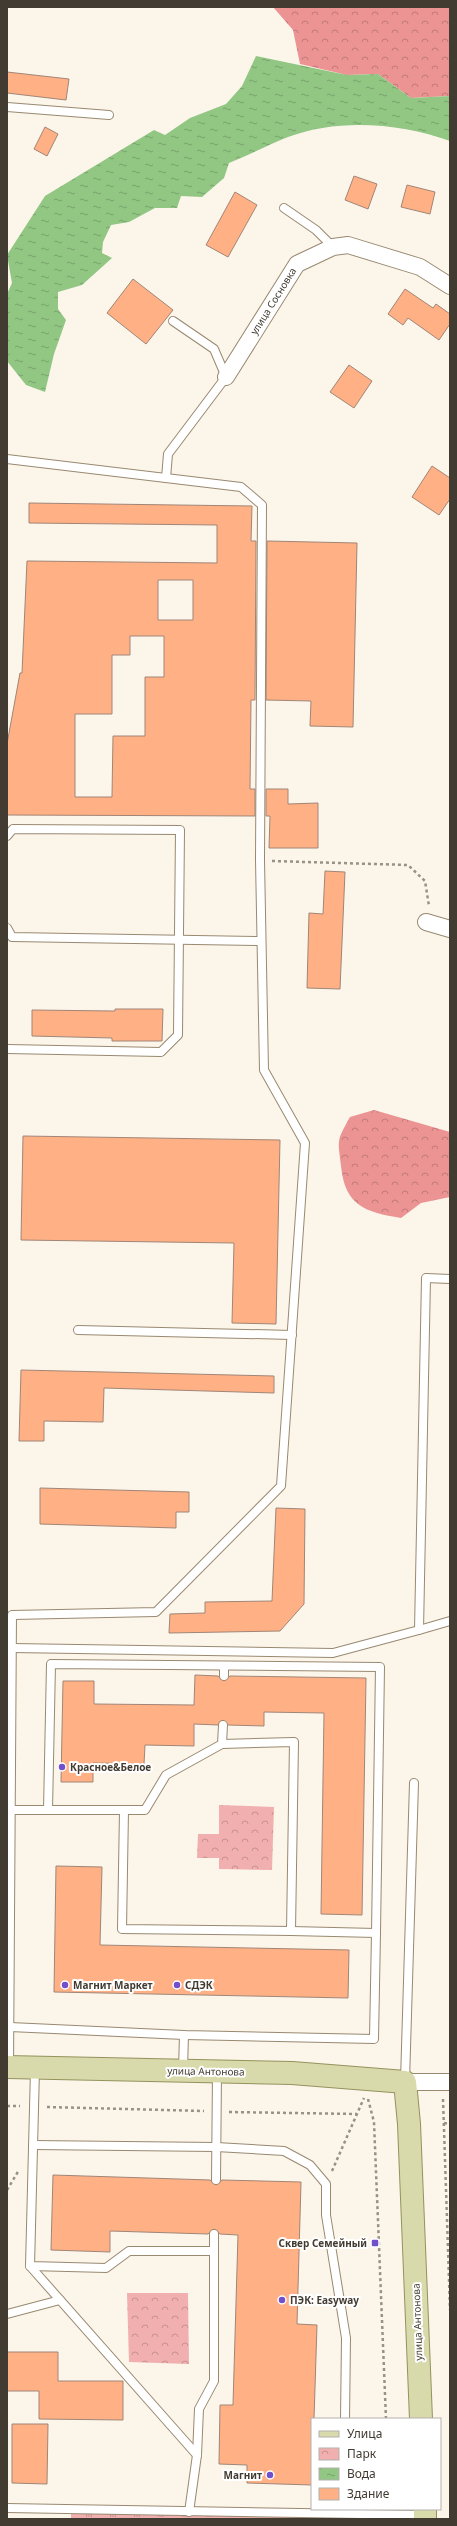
<svg xmlns="http://www.w3.org/2000/svg" width="457" height="2526" viewBox="0 0 457 2526" font-family="'Noto Sans',sans-serif">
	<style>
		.grass { fill: url(#grass-tufts) }
		.forest { fill: url(#forest-crowns) }
		.park { fill: url(#park-crowns) }
		.water { fill: url(#water-ripples) }
		.building { fill: #ffb185; stroke: #a18576; fill-rule: evenodd }
		.lines { fill: none; stroke-linecap: round; stroke-linejoin: round }
		.lane-casing { stroke: #998970; stroke-width: 10 }
		.street-casing { stroke: #998970; stroke-width: 18 }
		.primary-casing { stroke: #94925c; stroke-width: 24 }
		.path { stroke: #989186; stroke-width: 2.5; stroke-dasharray: 3 3; stroke-linecap: butt }
		.lane { stroke: #fff; stroke-width: 8 }
		.street { stroke: #fff; stroke-width: 16 }
		.primary { stroke: #d9daab; stroke-width: 22 }
		.poi-dot { fill: #7051cb; stroke: #fff; stroke-width: 1.5 }
		.labels { text-anchor: middle; stroke-width: 4; stroke-linejoin: round; paint-order: stroke }
		.street-label { font-size: 10px; fill: #423b31; stroke: #fff }
		.poi-label { font-size: 10px; font-weight: bold; fill: #423b31; stroke: #fff; text-anchor: start }
	</style>
	<defs>
		<pattern id="grass-tufts" width="24" height="20" patternUnits="userSpaceOnUse"><rect width="24" height="20" fill="#f1b0af"/><path d="M3 7l-1-3M5 7V3M7 7l1-3M15 17l-1-3M17 17v-4M19 17l1-3" fill="none" stroke="#c5908f"/></pattern>
		<pattern id="forest-crowns" width="20" height="18" patternUnits="userSpaceOnUse"><rect width="20" height="18" fill="#ec9393"/><path d="M2 6a3 3 0 1 1 6 0M12 15a3 3 0 1 1 6 0" fill="none" stroke="#c17979"/></pattern>
		<pattern id="park-crowns" width="20" height="18" patternUnits="userSpaceOnUse"><rect width="20" height="18" fill="#f1b0af"/><path d="M2 6a3 3 0 1 1 6 0M12 15a3 3 0 1 1 6 0" fill="none" stroke="#c5908f"/></pattern>
		<pattern id="water-ripples" width="26" height="14" patternUnits="userSpaceOnUse"><rect width="26" height="14" fill="#91c683"/><path d="M2 4q2-2 4 0t4 0M15 11q2-2 4 0t4 0" fill="none" stroke="#78a26c"/></pattern>
	</defs>
	<rect width="100%" height="100%" fill="#fcf5ea"/>
	<path class="grass" d="M71 2510 389 2513V2519H71Z"/>
	<g class="forest">
		<path d="M273 7H450V96L411 98 378 74 347 75 300 64 293 30Z"/>
		<path d="M374 1110 450 1132V1197L421 1203 401 1218C365 1212 345 1206 341 1166 338 1139 336 1142 350 1117Z"/>
	</g>
	<g class="park">
		<path d="M219 1805 274 1807 272 1870 219 1869V1858H197L198 1834H219Z"/>
		<path d="M127 2293H188L189 2364 129 2362Z"/>
	</g>
	<path class="water" d="M256 56 347 75 378 74 411 98 450 96V141C401 123 338 118 288 137 268 145 249 155 229 163L224 178 202 197 181 196 177 208H155L129 222 111 225 103 242 102 253 112 258 82 285 58 292V309L66 320 54 354 45 392 26 385 7 361V294L12 283 7 255 45 196 154 130 165 135 190 118 226 104 242 86Z"/>
	<g class="building">
		<path d="M7 72 69 79 66 100 7 93Z"/>
		<path d="M45 127 58 134 47 156 34 149Z"/>
		<path d="M354 176 377 184 368 209 345 200Z"/>
		<path d="M407 185 435 192 430 214 401 207Z"/>
		<path d="M235 192 257 205 228 257 206 245Z"/>
		<path d="M133 279 173 310 146 344 107 313Z"/>
		<path d="M405 289 433 308 436 304 450 314V324L439 340 408 318 403 325 388 314Z"/>
		<path d="M349 365 372 381 354 408 330 392Z"/>
		<path d="M432 466 450 478V499L439 515 412 497Z"/>
		<path d="M29 503 252 506 251 541H256L255 700H251L250 789H255V816L7 815V744L20 673H22L27 561 217 563V525L29 523ZM158 580H193V620H158ZM130 636H164V677H145V736H113L112 797H75V714H112V655H130Z"/>
		<path d="M267 541 357 543 353 727 310 726 311 701 266 700Z"/>
		<path d="M266 789H288V804L318 803V848H269L270 816H266Z"/>
		<path d="M325 871 345 872 340 989 307 988 309 913 323 914Z"/>
		<path d="M115 1009H163L162 1041H112V1038L32 1036V1010L115 1011Z"/>
		<path d="M23 1136 280 1140 276 1324 232 1323 234 1243 21 1240Z"/>
		<path d="M21 1370 274 1376V1393L104 1388 103 1422 44 1421V1441H19Z"/>
		<path d="M40 1488 189 1492V1512H176V1528L40 1524Z"/>
		<path d="M276 1508 305 1509 304 1604 280 1631 169 1633 170 1614 205 1613V1602L272 1601Z"/>
		<path d="M195 1675 218 1676 224 1681 230 1676 366 1678 362 1915 321 1914 324 1713 264 1712V1726L228 1725 223 1720 218 1725 194 1724V1746L145 1745 144 1764 93 1763V1782H61L63 1681H94V1704L194 1705Z"/>
		<path d="M56 1866 102 1867 100 1945 349 1950 348 1998 54 1992Z"/>
		<path d="M53 2175 210 2180 216 2185 222 2180 301 2182 297 2324 317 2325 314 2419H312V2485L247 2483V2465L219 2464 220 2405H233L238 2235 220 2234 214 2229 208 2234 110 2231V2252L51 2250Z"/>
		<path d="M7 2352H58V2381H123V2420L39 2419V2391H7Z"/>
		<path d="M12 2424H48L47 2484 12 2483Z"/>
	</g>
	<g class="lines">
		<defs>
			<g id="lane">
				<path d="M7 107 109 115"/>
				<path d="M284 208 316 230 333 247"/>
				<path d="M7 459 241 487 262 505 260 860 264 1070 305 1143 281 1486 156 1612 12 1615 9 2067"/>
				<path d="M166 478 168 454 226 377 214 349 173 321"/>
				<path d="M7 836 13 829 180 830 178 1035 161 1052 7 1049"/>
				<path d="M7 928 12 937 261 941"/>
				<path d="M78 1330 292 1335"/>
				<path d="M419 1630 450 1621"/>
				<path d="M12 1648 333 1653 419 1630 426 1278 450 1279"/>
				<path d="M224 1666V1676"/>
				<path d="M222 1744 223 1725"/>
				<path d="M11 1810H145L166 1775 222 1744 294 1742 291 1931 122 1929 124 1810"/>
				<path d="M48 1810 51 1664 380 1667 376 1933"/>
				<path d="M10 2027 184 2035 374 2039 376 1933 291 1931"/>
				<path d="M35 2069 30 2266 106 2268 129 2251H214"/>
				<path d="M183 2069 184 2035"/>
				<path d="M405 2081 414 1783"/>
				<path d="M33 2145 216 2147 284 2151 310 2165 326 2184V2215L346 2338 345 2419"/>
				<path d="M216 2180 217 2073"/>
				<path d="M30 2266 197 2455"/>
				<path d="M7 2314 60 2300"/>
				<path d="M7 2508 424 2515"/>
				<path d="M189 2512 197 2455 199 2409 214 2381V2234"/>
			</g>
			<g id="street">
				<path d="M226 377 297 264 333 247 348 245 420 267 450 286"/>
				<path d="M426 922 450 929"/>
				<path d="M405 2082H450"/>
			</g>
			<g id="primary">
				<path d="M7 2067 292 2073 405 2082 409 2124 421 2419"/>
				<path d="M425 2509V2519"/>
			</g>
		</defs>
		<use href="#lane" class="lane-casing"/>
		<use href="#street" class="street-casing"/>
		<use href="#primary" class="primary-casing"/>
		<g class="path">
			<path d="M272 861 408 865 425 881 429 906"/>
			<path d="M368 2099 374 2122 386 2419"/>
			<path d="M443 2099 450 2310"/>
			<path d="M7 2106H20"/>
			<path d="M47 2107 204 2111"/>
			<path d="M229 2112 357 2114"/>
			<path d="M444 2123 450 2124"/>
			<path d="M332 2171 364 2098"/>
			<path d="M7 2190 19 2170"/>
		</g>
		<use href="#lane" class="lane"/>
		<use href="#street" class="street"/>
		<use href="#primary" class="primary"/>
	</g>
	<g class="poi-dot">
		<circle cx="62" cy="1767" r="4"/>
		<circle cx="65" cy="1985" r="4"/>
		<circle cx="177" cy="1985" r="4"/>
		<rect x="371" y="2239" width="8" height="8" rx="2"/>
		<circle cx="282" cy="2300" r="4"/>
		<circle cx="270" cy="2475" r="4"/>
	</g>
	<g class="labels">
		<g class="street-label">
			<text transform="translate(273 301) rotate(-58)" y="4">улица Сосновка</text>
			<text transform="translate(206 2071) rotate(1)" y="4">улица Антонова</text>
			<text transform="translate(417 2322) rotate(-92)" y="4">улица Антонова</text>
		</g>
		<g class="poi-label">
			<text x="70" y="1771">Красное&amp;Белое</text>
			<text x="73" y="1989">Магнит Маркет</text>
			<text x="185" y="1989">СДЭК</text>
			<text x="367" y="2247" text-anchor="end">Сквер Семейный</text>
			<text x="290" y="2304">ПЭК: Easyway</text>
			<text x="262" y="2479" text-anchor="end">Магнит</text>
		</g>
	</g>
	<rect width="457" height="2526" fill="none" stroke="#423b31" stroke-width="16"/>
	<rect x="311" y="2418" width="130" height="92" fill="#ffffff" stroke="#b3b1ad"/>
	<rect x="319" y="2431" width="20" height="6" fill="#d9daab" stroke="#b3b1ad"/>
	<text x="347" y="2438" font-size="12" fill="#423b31">Улица</text>
	<rect x="319" y="2448" width="20" height="12" fill="url(#park-crowns)" stroke="#b3b1ad"/>
	<text x="347" y="2458" font-size="12" fill="#423b31">Парк</text>
	<rect x="319" y="2468" width="20" height="12" fill="url(#water-ripples)" stroke="#b3b1ad"/>
	<text x="347" y="2478" font-size="12" fill="#423b31">Вода</text>
	<rect x="319" y="2488" width="20" height="12" fill="#ffb185" stroke="#b3b1ad"/>
	<text x="347" y="2498" font-size="12" fill="#423b31">Здание</text>
</svg>
